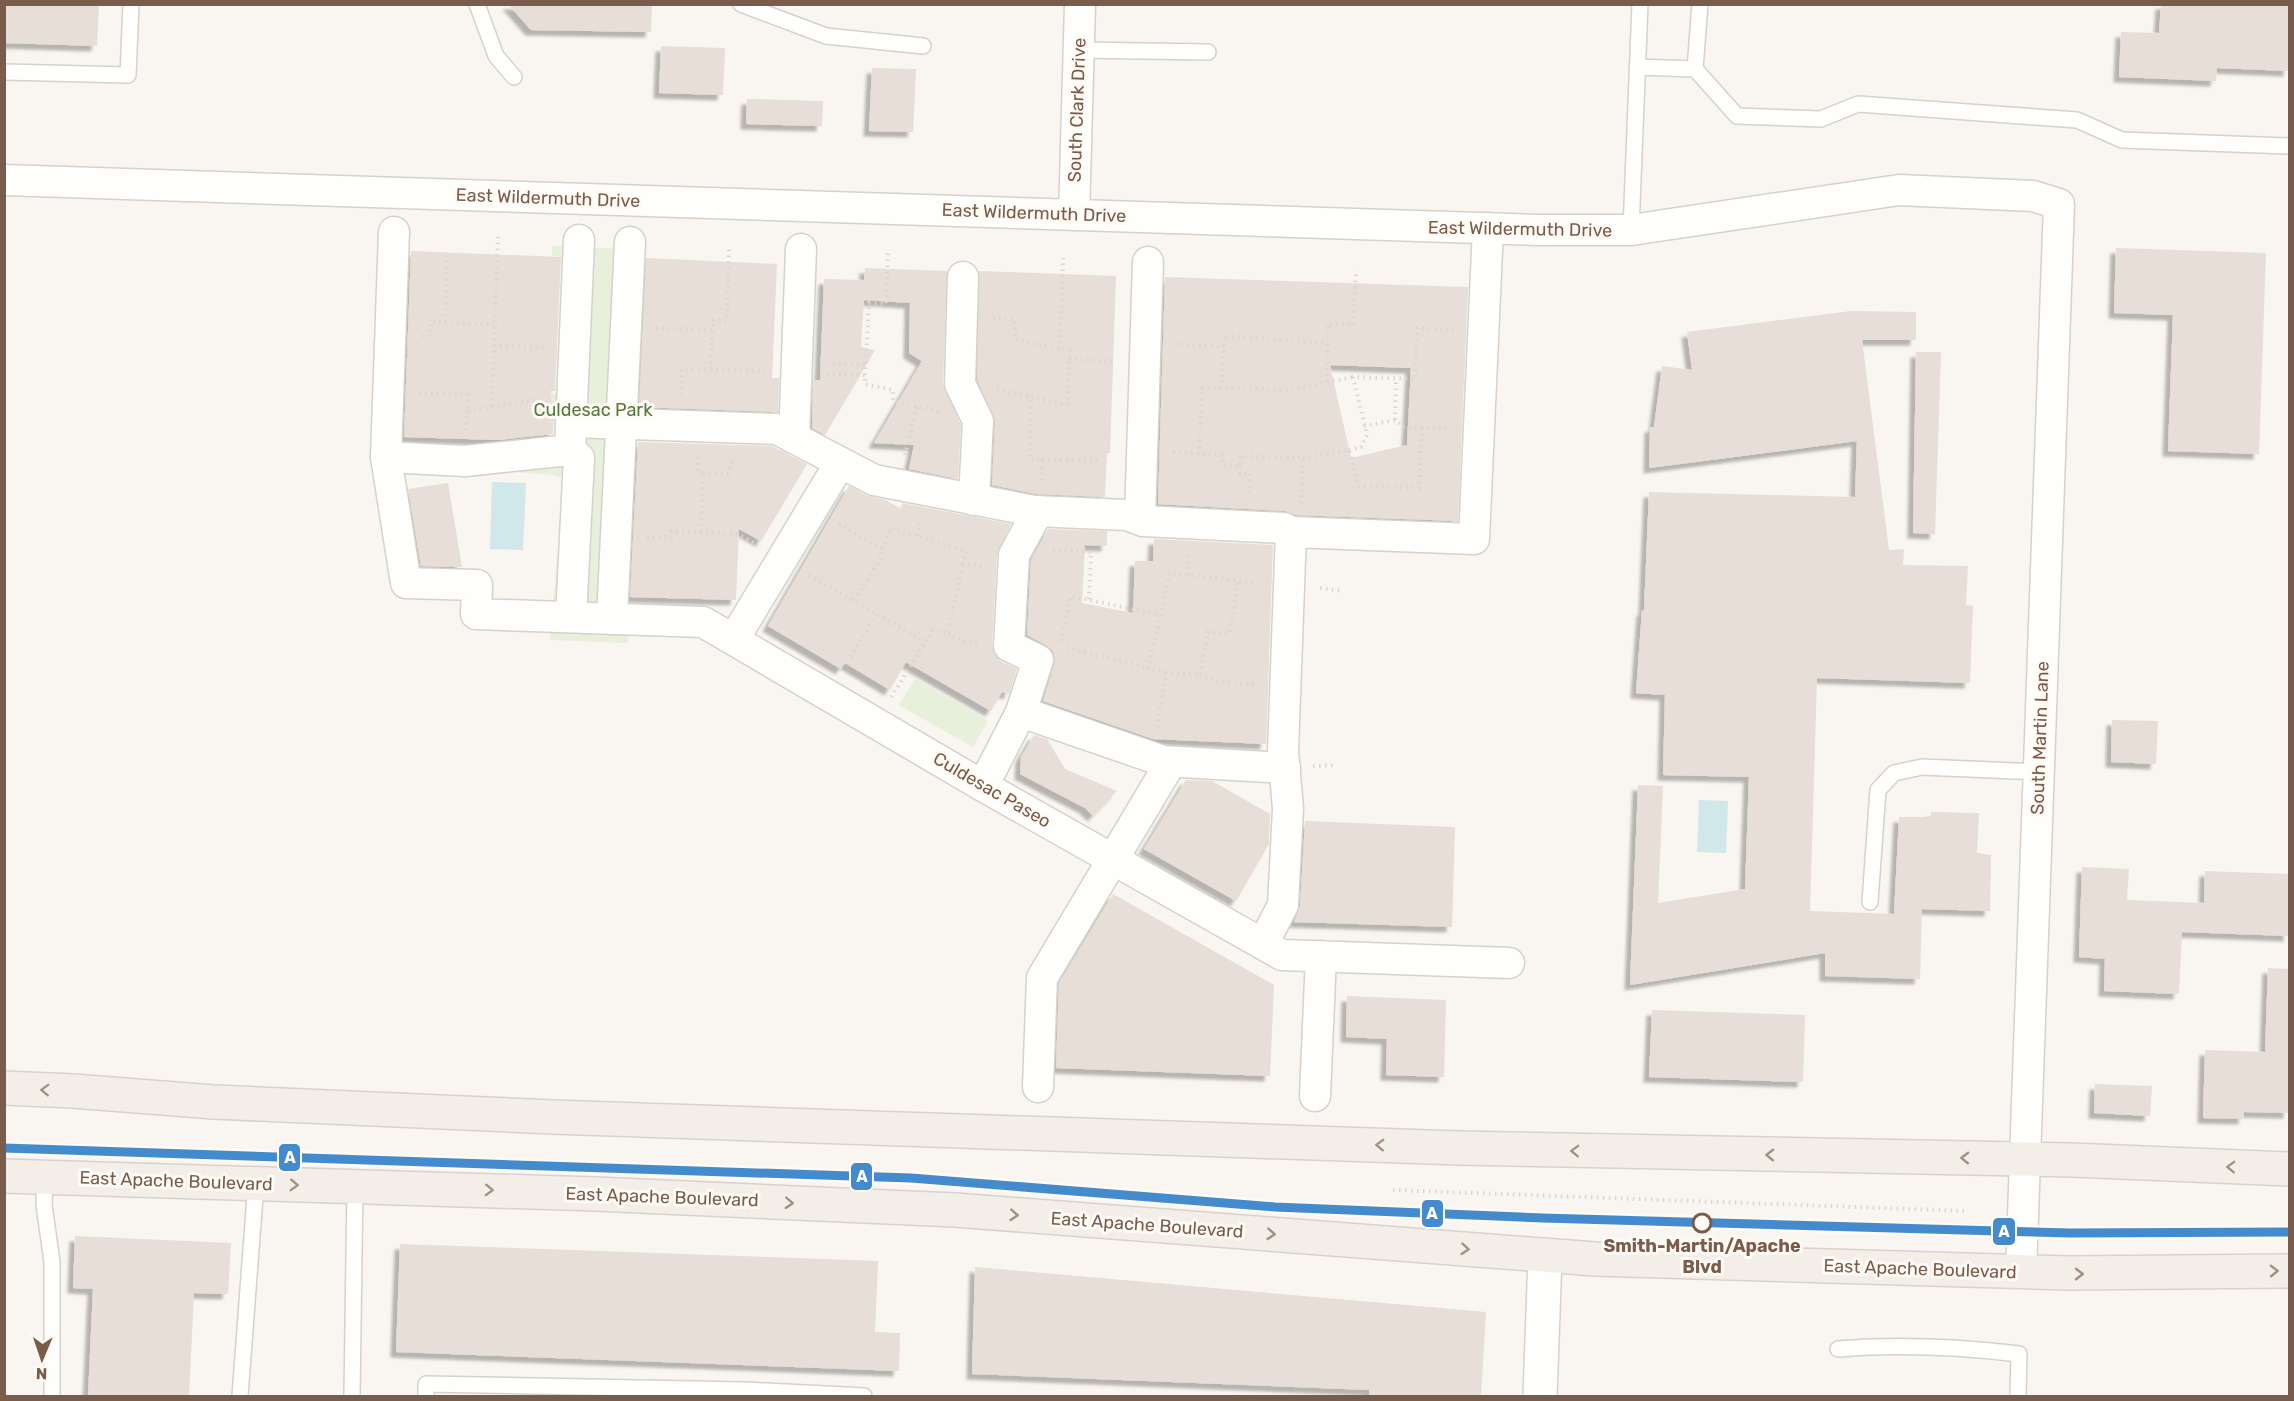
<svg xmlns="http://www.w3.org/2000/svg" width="2294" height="1401" viewBox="0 0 2294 1401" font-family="Rubik,sans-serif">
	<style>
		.green { fill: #e7f0db }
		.water { fill: #d0e8ea }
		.building { fill: #e6ded7; fill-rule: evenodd; filter: url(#shadow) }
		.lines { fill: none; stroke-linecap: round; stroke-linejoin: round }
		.lane-casing { stroke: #d7d1cb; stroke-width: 18 }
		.street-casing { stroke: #d7d1cb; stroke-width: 33 }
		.secondary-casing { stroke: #d9d2cb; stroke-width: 36 }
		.primary-casing { stroke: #dad1cc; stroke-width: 36 }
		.path { stroke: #dcd5d0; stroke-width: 4; stroke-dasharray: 1.5 4.5; stroke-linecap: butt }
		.lane { stroke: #fefefd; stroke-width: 15 }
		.street { stroke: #fefefd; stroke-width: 30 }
		.secondary { stroke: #fefefd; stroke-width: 33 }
		.primary { stroke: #f3eee8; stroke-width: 33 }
		.rail-1-casing { stroke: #fffaf3; stroke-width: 14 }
		.rail-1 { stroke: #448bcd; stroke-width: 9 }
		.oneway { stroke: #a48f83 }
		.stop-dot { fill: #fffaf3; stroke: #7a5c4d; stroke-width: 3 }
		.labels { text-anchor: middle; stroke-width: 6; stroke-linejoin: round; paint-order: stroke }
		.street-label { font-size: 18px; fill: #7a5c4d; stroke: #fffaf3 }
		.park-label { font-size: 18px; fill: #537a41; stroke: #fffaf3 }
		.stop-label { font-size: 18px; font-weight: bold; fill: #7a5c4d; stroke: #fffaf3 }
		.line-badge { stroke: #fffaf3; stroke-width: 2 }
		.badge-label { font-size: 16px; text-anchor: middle; font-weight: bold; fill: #fff }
	</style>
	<defs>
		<filter id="shadow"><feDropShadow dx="-5.5" dy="5.5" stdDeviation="1.5" flood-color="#0004"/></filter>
	</defs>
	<rect width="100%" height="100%" fill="#f9f5f0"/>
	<g class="green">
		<path d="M552 246 645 250V258H638L626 596 630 597 628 643 550 640 557 556 570 550 574 481 553 475 476 469 559 443 550 395 559 391 566 257 552 256Z"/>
		<path d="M915 679 988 721 973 747 899 705Z"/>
	</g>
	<g class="water">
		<path d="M492 482 526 483 523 550 490 549Z"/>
		<path d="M1699 800 1728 801 1726 853 1697 852Z"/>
	</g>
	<g class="building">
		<path d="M4 4H99L97 46 4 43Z"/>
		<path d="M508 4H652L651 32 531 30Z"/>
		<path d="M2161 4H2289V71L2217 68 2216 81 2119 77 2121 32 2159 33Z"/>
		<path d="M661 46 725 48 723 95 659 93Z"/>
		<path d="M872 68 916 69 913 132 869 131Z"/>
		<path d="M747 99 823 101 822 126 746 124Z"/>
		<path d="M2116 248 2266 253 2259 454 2168 451 2173 315 2114 313Z"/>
		<path d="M411 251 561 257 555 391H550L554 415 553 434 498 440 404 437Z"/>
		<path d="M646 258 777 264 772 378H779L778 412 639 407Z"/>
		<path d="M865 268 947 271 943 384 961 425 958 479 909 469 914 445 874 443 922 361 909 353 910 303 864 300 861 347 875 350 825 435 812 428 813 380H820L824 279 864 280Z"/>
		<path d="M979 271 1116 276 1110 453H1107L1105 497 1036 494 992 485 995 421 977 380Z"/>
		<path d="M1165 277 1468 287 1458 521 1296 515 1285 511 1158 504ZM1330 365 1411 368 1407 445 1351 458Z"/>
		<path d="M1851 311 1916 312V340H1862L1889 550 1904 549 1903 565 1968 566 1966 605 1973 606 1970 683 1817 678 1810 911 1894 914 1899 817H1931V812L1979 813 1977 853 1991 855 1990 911 1922 909 1920 979 1825 976V953L1630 985 1638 785 1663 786 1658 903 1745 889 1749 777 1663 775 1665 695 1636 693 1642 610 1644 611 1649 492 1855 497 1857 441 1649 468 1650 427H1654L1662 366 1692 370 1687 332Z"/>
		<path d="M1916 352H1941L1935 534 1913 533Z"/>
		<path d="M638 442 772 446 807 464 761 541 739 529 736 600 630 597Z"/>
		<path d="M448 483 462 567 421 566 408 489Z"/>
		<path d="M849 486 866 495 886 500 901 509 902 503 1011 524 997 554 992 645 995 655 1002 662 1017 669 1009 694 1002 692 991 711 906 662 890 690 845 663 841 669 768 626Z"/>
		<path d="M1048 529 1107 531V546L1085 545 1082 603 1133 613 1135 561H1153L1154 539 1273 545 1266 744 1153 739 1043 701 1054 665 1055 657 1052 650 1046 645 1027 635 1031 560Z"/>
		<path d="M2112 720 2158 721 2156 764 2111 762Z"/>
		<path d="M1034 735 1047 739 1065 769 1117 791 1093 816 1085 808 1020 774 1021 757Z"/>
		<path d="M1186 780 1212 781 1270 814 1269 844 1236 901 1144 849Z"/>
		<path d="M1305 821 1455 827 1452 927 1294 922 1300 906Z"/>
		<path d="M2082 867 2129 869 2127 900 2204 903 2205 871 2289 874V936L2182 932 2179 994 2104 991 2105 959 2079 957Z"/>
		<path d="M1113 894 1274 985 1270 1076 1056 1068 1059 983Z"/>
		<path d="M2268 968 2289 969V1113L2244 1112V1119L2203 1118 2205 1050 2265 1052Z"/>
		<path d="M1347 996 1446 1000 1444 1077 1386 1075 1387 1039 1346 1037Z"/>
		<path d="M1652 1010 1805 1015 1803 1082 1649 1077Z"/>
		<path d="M2095 1084 2152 1086 2150 1116 2094 1113Z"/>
		<path d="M75 1236 231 1243 228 1294 194 1293 189 1396H88L93 1289 73 1288Z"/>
		<path d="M400 1244 878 1261 875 1332 900 1333 899 1371 396 1352Z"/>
		<path d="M975 1267 1486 1312 1481 1396H1369V1390L972 1374Z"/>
	</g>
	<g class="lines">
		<defs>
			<g id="lane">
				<path d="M477 4 496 56 514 77"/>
				<path d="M741 4 826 36 923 46"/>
				<path d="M1079 50 1208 52"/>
				<path d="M1637 67 1695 69 1737 116 1821 119 1858 104 2077 120 2122 140 2290 146"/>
				<path d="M1695 69 1700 4"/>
				<path d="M4 72 128 75 131 4"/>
				<path d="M1631 230 1640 4"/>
				<path d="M1870 902 1878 790 1894 773 1922 767 2039 772"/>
				<path d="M45 1177 44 1205 52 1262V1396"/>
				<path d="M1838 1349C1899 1344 1959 1347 2019 1354L2018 1396"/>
				<path d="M240 1396 256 1183"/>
				<path d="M352 1396 355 1186"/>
				<path d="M426 1396V1384L745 1390 864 1396"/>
			</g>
			<g id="street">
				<path d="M4 180 1538 230H1631L1899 190 2033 196 2059 204 2021 1272"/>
				<path d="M1074 215 1080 4"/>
				<path d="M394 232 386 457 406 583 477 585 476 614 703 622 983 786 1282 955 1509 963"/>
				<path d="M963 277 960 384 978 421 974 500"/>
				<path d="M571 422 777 429 874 480 1034 511 1127 515 1143 521 1284 528 1291 532"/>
				<path d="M794 438 801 249"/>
				<path d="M386 457 465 461 570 450"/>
				<path d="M1140 519 1148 262"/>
				<path d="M571 617 579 458 570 450 579 240"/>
				<path d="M612 619 630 242"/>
				<path d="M734 639 840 463"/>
				<path d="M1021 712 1038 660 1009 646 1014 555 1038 511"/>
				<path d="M983 786 1021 712 1163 761 1285 768"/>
				<path d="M1263 944 1283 905 1288 809 1283 750 1291 532 1474 539 1488 228"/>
				<path d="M1038 1087 1042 978 1171 762"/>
				<path d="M1315 1096 1321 956"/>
			</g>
			<path id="secondary" d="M1540 1396 1545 1257"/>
			<g id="primary">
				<path d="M4 1088 73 1091 214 1102 553 1117 1458 1148 2072 1160 2290 1169"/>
				<path d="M4 1176 595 1194 955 1210 1595 1259 2069 1273 2290 1271"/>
			</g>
		</defs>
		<use href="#lane" class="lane-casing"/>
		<use href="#street" class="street-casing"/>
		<use href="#secondary" class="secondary-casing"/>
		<use href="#primary" class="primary-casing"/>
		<g class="path">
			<path d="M993 319 1015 320V339L1070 351 1067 405 1031 397 1030 459H1042V481"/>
			<path d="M445 322 447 257"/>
			<path d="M656 328 712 330 713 320 727 321 729 246"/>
			<path d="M422 336H430L431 322 494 324"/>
			<path d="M1175 344 1224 346 1221 388 1289 390 1353 377"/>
			<path d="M494 346 543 347"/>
			<path d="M1224 346V336L1328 343"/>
			<path d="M1060 349 1063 258"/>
			<path d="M1069 359 1114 361"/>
			<path d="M833 364 866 365"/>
			<path d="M711 369 712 330"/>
			<path d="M827 374 865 375V384L893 390V401L939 412"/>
			<path d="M865 375 869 303 886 304 888 252"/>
			<path d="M1327 382 1328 324 1353 325 1356 270"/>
			<path d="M997 389 1031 397"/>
			<path d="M419 393 468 395 467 411 539 399"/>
			<path d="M681 395 682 369 766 371"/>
			<path d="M492 406 498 236"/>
			<path d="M1395 420 1396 378"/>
			<path d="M1364 426 1395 420 1404 427 1447 429"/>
			<path d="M466 430 467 411"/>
			<path d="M1349 450 1361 447 1367 435 1353 377 1415 379 1417 328 1454 330"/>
			<path d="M1173 452 1222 455V464L1240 466 1241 456 1303 458 1301 504"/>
			<path d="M1199 454 1202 388H1221"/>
			<path d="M905 455 917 407"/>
			<path d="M698 457V473H703L701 532"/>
			<path d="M1303 458 1349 450 1358 486 1419 488 1422 428"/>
			<path d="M1042 459 1098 461"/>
			<path d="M1240 466V473H1250L1249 496"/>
			<path d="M703 473 728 474 733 459"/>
			<path d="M839 524 883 549 878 563 854 601 925 642"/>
			<path d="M918 536 920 519"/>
			<path d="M647 537 671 538V531L737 534 756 544"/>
			<path d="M883 549 890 528 966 551 963 564 983 566"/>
			<path d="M1053 550 1091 552 1089 600"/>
			<path d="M809 575 854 601"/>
			<path d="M1188 575 1189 555"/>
			<path d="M1320 588 1343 591"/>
			<path d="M948 633 964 642 978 643"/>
			<path d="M1061 641 1071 596 1160 615"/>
			<path d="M1067 648 1148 668"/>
			<path d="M851 657 876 614"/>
			<path d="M1166 673 1148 668 1170 573 1258 583"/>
			<path d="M1200 675 1217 682 1255 684"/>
			<path d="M891 697 933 630 948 633 963 564"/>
			<path d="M1157 727 1166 673 1200 675 1208 632 1230 633 1238 582"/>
			<path d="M1313 766 1337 765"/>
			<path d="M1393 1190 1965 1211"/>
		</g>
		<use href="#lane" class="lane"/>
		<use href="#street" class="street"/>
		<use href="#secondary" class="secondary"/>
		<use href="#primary" class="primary"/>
		<defs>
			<path id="rail-1" d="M4 1148 911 1178 1275 1207 1543 1218 2070 1233 2290 1232"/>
		</defs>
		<use href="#rail-1" class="rail-1-casing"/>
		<use href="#rail-1" class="rail-1"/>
	</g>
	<defs><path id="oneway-chevron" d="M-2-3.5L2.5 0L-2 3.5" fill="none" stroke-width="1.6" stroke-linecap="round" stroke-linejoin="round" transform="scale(1.5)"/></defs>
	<g class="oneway">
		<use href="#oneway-chevron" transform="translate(45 1090) rotate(-178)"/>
		<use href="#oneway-chevron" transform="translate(1380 1145) rotate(-178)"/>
		<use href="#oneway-chevron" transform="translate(1575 1151) rotate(-178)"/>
		<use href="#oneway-chevron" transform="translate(1770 1155) rotate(-179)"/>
		<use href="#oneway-chevron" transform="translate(1965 1158) rotate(-179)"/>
		<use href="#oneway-chevron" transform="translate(2231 1167) rotate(-178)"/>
		<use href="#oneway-chevron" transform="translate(294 1185) rotate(2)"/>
		<use href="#oneway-chevron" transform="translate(489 1190) rotate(2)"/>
		<use href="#oneway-chevron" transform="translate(789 1203) rotate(3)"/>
		<use href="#oneway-chevron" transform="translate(1014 1215) rotate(4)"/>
		<use href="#oneway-chevron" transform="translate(1271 1234) rotate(4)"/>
		<use href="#oneway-chevron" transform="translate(1465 1249) rotate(5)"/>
		<use href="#oneway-chevron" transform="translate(2274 1271) rotate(-1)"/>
		<use href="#oneway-chevron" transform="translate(2079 1274)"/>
	</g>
	<circle class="stop-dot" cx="1702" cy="1223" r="9"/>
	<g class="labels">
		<g class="street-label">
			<text transform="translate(1077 110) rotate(-88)" y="6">South Clark Drive</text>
			<text transform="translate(548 198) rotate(2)" y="6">East Wildermuth Drive</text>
			<text transform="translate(1034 213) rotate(2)" y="6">East Wildermuth Drive</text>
			<text transform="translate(1520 229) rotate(1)" y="6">East Wildermuth Drive</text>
			<text transform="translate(2040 738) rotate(-88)" y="6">South Martin Lane</text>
			<text transform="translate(992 790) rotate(30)" y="6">Culdesac Paseo</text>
			<text transform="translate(176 1181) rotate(2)" y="6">East Apache Boulevard</text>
			<text transform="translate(662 1197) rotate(2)" y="6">East Apache Boulevard</text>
			<text transform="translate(1147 1225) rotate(4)" y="6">East Apache Boulevard</text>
			<text transform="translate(1920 1269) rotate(2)" y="6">East Apache Boulevard</text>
		</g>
		<g class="park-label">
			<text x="593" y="416">Culdesac Park</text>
		</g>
		<g class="stop-label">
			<text x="1702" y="1252">Smith-Martin/Apache<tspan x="1702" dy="21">Blvd</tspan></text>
		</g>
	</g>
	<g class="line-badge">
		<rect x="278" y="1143" width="23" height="29" rx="6" fill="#448bcd"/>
		<rect x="850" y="1162" width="23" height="29" rx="6" fill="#448bcd"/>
		<rect x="1421" y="1199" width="23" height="29" rx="6" fill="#448bcd"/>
		<rect x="1992" y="1217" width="24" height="29" rx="6" fill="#448bcd"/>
	</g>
	<g class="badge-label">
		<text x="290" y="1163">A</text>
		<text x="862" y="1182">A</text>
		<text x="1432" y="1219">A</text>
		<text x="2004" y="1237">A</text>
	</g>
	<rect width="2294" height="1401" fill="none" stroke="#7a5c4d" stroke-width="12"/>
	<g transform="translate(42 1359) rotate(182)" stroke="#fffaf3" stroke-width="4.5" paint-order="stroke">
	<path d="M0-4.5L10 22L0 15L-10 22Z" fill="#7a5c4d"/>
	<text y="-9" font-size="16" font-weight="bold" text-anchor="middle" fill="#7a5c4d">N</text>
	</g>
</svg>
